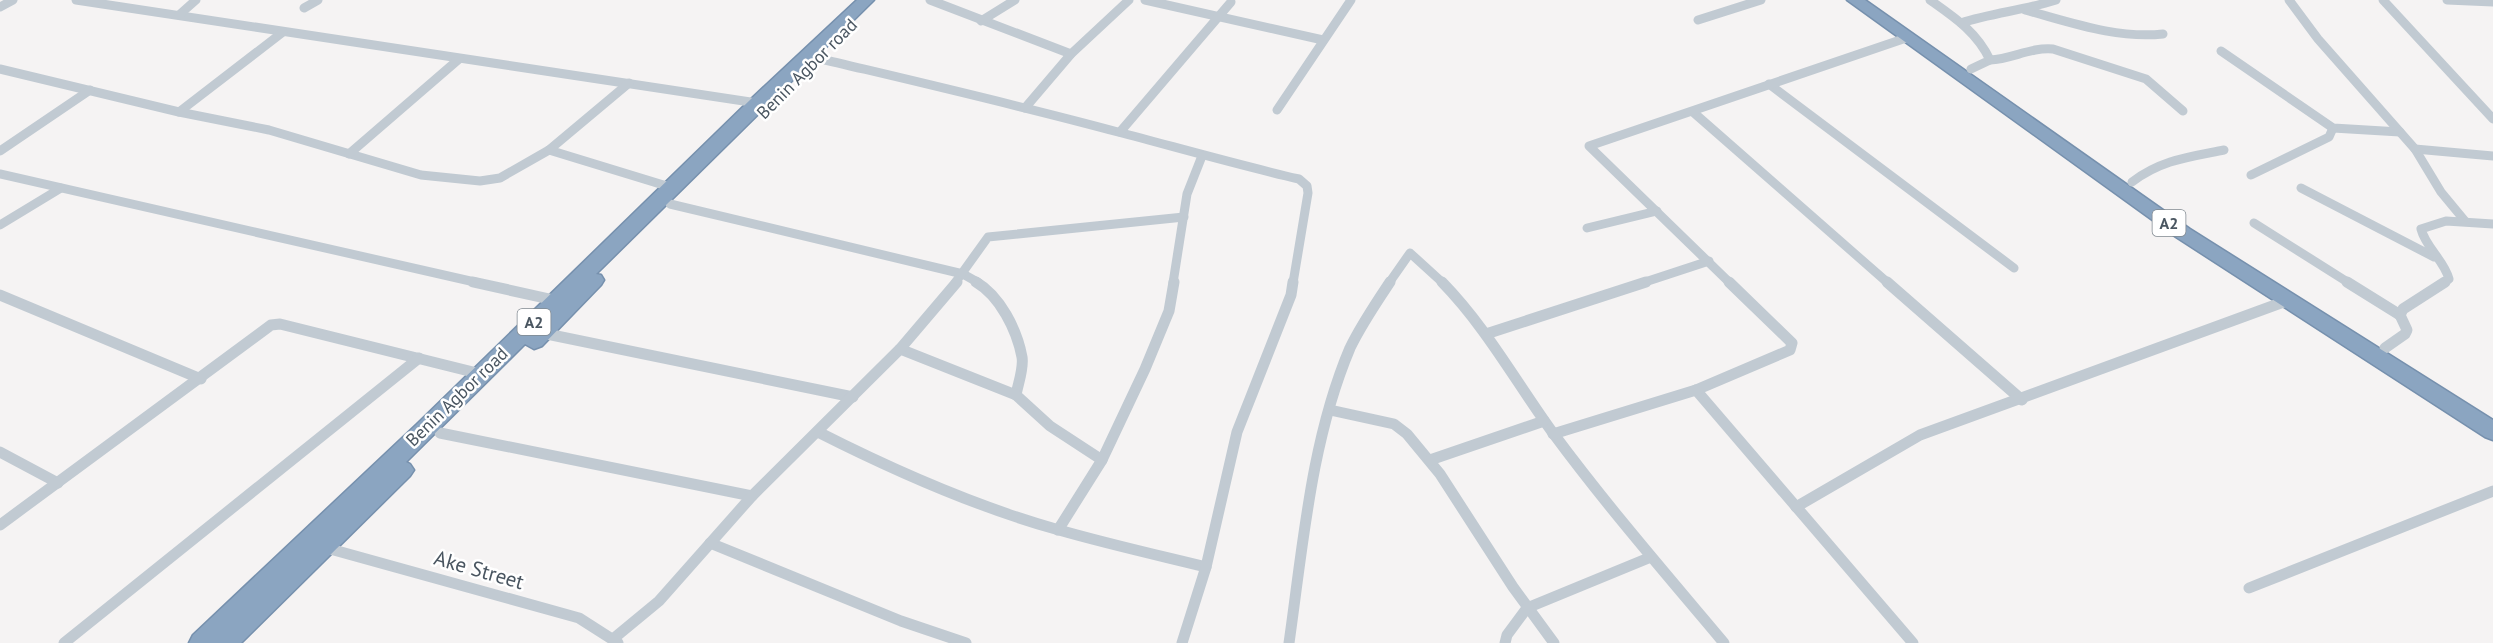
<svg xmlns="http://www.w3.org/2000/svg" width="2493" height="643" viewBox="0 0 2493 643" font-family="'PT Sans',sans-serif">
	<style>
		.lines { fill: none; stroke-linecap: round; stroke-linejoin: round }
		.highway-casing { stroke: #7690ad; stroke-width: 3 }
		.street-far1 { stroke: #c1cad2; stroke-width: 9 }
		.street { stroke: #c1cad2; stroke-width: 11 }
		.highway { fill: #8ba5c1; fill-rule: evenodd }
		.labels { text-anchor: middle; stroke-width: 5; stroke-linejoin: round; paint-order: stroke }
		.shield { fill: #fff; stroke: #808990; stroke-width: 1.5 }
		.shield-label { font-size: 16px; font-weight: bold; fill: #4a5661 }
		.street-label { font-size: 18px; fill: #4a5661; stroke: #fff }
		.near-street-label { font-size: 21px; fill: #4a5661; stroke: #fff }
	</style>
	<rect width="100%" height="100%" fill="#f5f3f3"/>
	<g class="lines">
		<defs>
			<g id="highway">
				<path d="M857 0H874L596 274 601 275 604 280 601 285 542 346 534 349 525 344 406 462 410 464 414 470 410 476 241 643H189L193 635 417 424 751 99Z"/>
				<path d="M1847 0H1865L2190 229 2493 420V440L2485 437 2176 237Z"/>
			</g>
		</defs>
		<use href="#highway" class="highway-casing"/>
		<g class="street-far1">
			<path d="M76 0 757 103"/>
			<path d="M930 0 1071 54"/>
			<path d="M1145 0 1323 40"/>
			<path d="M1930 0C1954 17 1977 32 1990 60L1971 69"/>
			<path d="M2289 0 2318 39 2415 149 2441 192 2465 221"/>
			<path d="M2383 0 2493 119"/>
			<path d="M2447 0 2493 2"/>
			<path d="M0 7 13 0"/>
			<path d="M304 8 318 0"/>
			<path d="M2025 10C2070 22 2116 39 2163 34"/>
			<path d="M179 15 196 0"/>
			<path d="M1698 20 1761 0"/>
			<path d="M981 21 1015 0"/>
			<path d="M1961 23C1992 13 2025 10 2056 0"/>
			<path d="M2221 51 2333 128 2400 132"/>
			<path d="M817 58C918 82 1018 105 1118 132 1179 148 1238 165 1299 179L1307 186 1308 193 1293 283"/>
			<path d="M1990 60C2012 59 2031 47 2053 49L2146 79 2183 111"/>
			<path d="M0 69 179 112 283 32"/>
			<path d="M1769 84 2014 268"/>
			<path d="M1025 108 1071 54 1129 0"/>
			<path d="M1277 110 1351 0"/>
			<path d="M179 112 269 130 421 175 480 181 500 178 549 150 629 83"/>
			<path d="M1693 112 1888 283"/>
			<path d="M1120 132 1231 2"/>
			<path d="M2415 149 2493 156"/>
			<path d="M549 150 670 187"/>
			<path d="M0 151 90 90"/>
			<path d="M349 154 459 59"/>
			<path d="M0 174 479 283"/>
			<path d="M2251 175 2329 137 2333 128"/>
			<path d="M2132 182C2161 160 2189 157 2224 150"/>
			<path d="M2301 188 2434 257"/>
			<path d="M670 204 963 274 979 283"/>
			<path d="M2254 223 2349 283"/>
			<path d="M0 225 61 188"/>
			<path d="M1587 228 1657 211"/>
			<path d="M955 283 988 237 1184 217"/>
			<path d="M1173 283 1187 194 1202 156"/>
			<path d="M1389 283 1410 253 1443 283"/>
			<path d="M1642 283 1709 261"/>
			<path d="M1730 283 1589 146 1909 37"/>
			<path d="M2443 283 2449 279C2444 260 2426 248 2421 229L2446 221 2493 224"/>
		</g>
		<g class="street">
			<path d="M473 282 554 300"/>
			<path d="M976 282C1000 296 1017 330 1022 357 1024 368 1018 384 1016 395"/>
			<path d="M1442 282C1486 327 1516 382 1553 433 1607 506 1666 574 1724 643"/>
			<path d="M1887 282 2022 400"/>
			<path d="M2347 282 2400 315"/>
			<path d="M0 295 201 379"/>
			<path d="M542 333 853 397"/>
			<path d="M1486 334 1646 282"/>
			<path d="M2385 348 2405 334 2407 330 2400 315 2403 309 2445 282"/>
			<path d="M900 349 1016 395 1050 426 1102 460"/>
			<path d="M1696 390 1913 643"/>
			<path d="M1330 410 1394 424 1407 434 1440 474 1513 587 1554 643"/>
			<path d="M818 432C895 471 976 507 1059 530 1108 544 1157 555 1206 567"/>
			<path d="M440 433 752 496"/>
			<path d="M1553 434 1696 390 1790 350 1792 343 1729 282"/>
			<path d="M0 452 58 483"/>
			<path d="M1430 460 1544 421"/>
			<path d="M1796 507 1920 435 2289 300"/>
			<path d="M0 525 271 325 280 324 481 374"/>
			<path d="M1058 530 1102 460 1145 369 1169 311 1174 282"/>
			<path d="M710 543 901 621 966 643"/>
			<path d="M323 547 579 618 618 643"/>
			<path d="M2249 588 2493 491"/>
			<path d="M613 639 659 601 752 496 900 349 957 282"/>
			<path d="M64 643 419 358"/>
			<path d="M1182 643 1206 567 1237 432 1291 295 1293 282"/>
			<path d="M1289 643C1303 545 1311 440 1350 348 1361 325 1376 303 1390 282"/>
			<path d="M1505 643 1507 635 1527 608 1651 557"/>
		</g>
		<use href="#highway" class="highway"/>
	</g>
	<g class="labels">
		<g class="shield">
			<rect x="2152.5" y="210" width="33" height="26" rx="4.5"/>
			<rect x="517.5" y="309" width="33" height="26" rx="4.5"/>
		</g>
		<g class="shield-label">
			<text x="2169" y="229">A2</text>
			<text x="534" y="328">A2</text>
		</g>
		<g class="street-label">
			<text transform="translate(807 69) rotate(-45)" y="6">Benin Agbor road</text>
			<text transform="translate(457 397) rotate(-44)" y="6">Benin Agbor road</text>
		</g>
		<g class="near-street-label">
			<text transform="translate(479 570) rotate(16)" y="7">Ake Street</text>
		</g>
	</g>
</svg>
